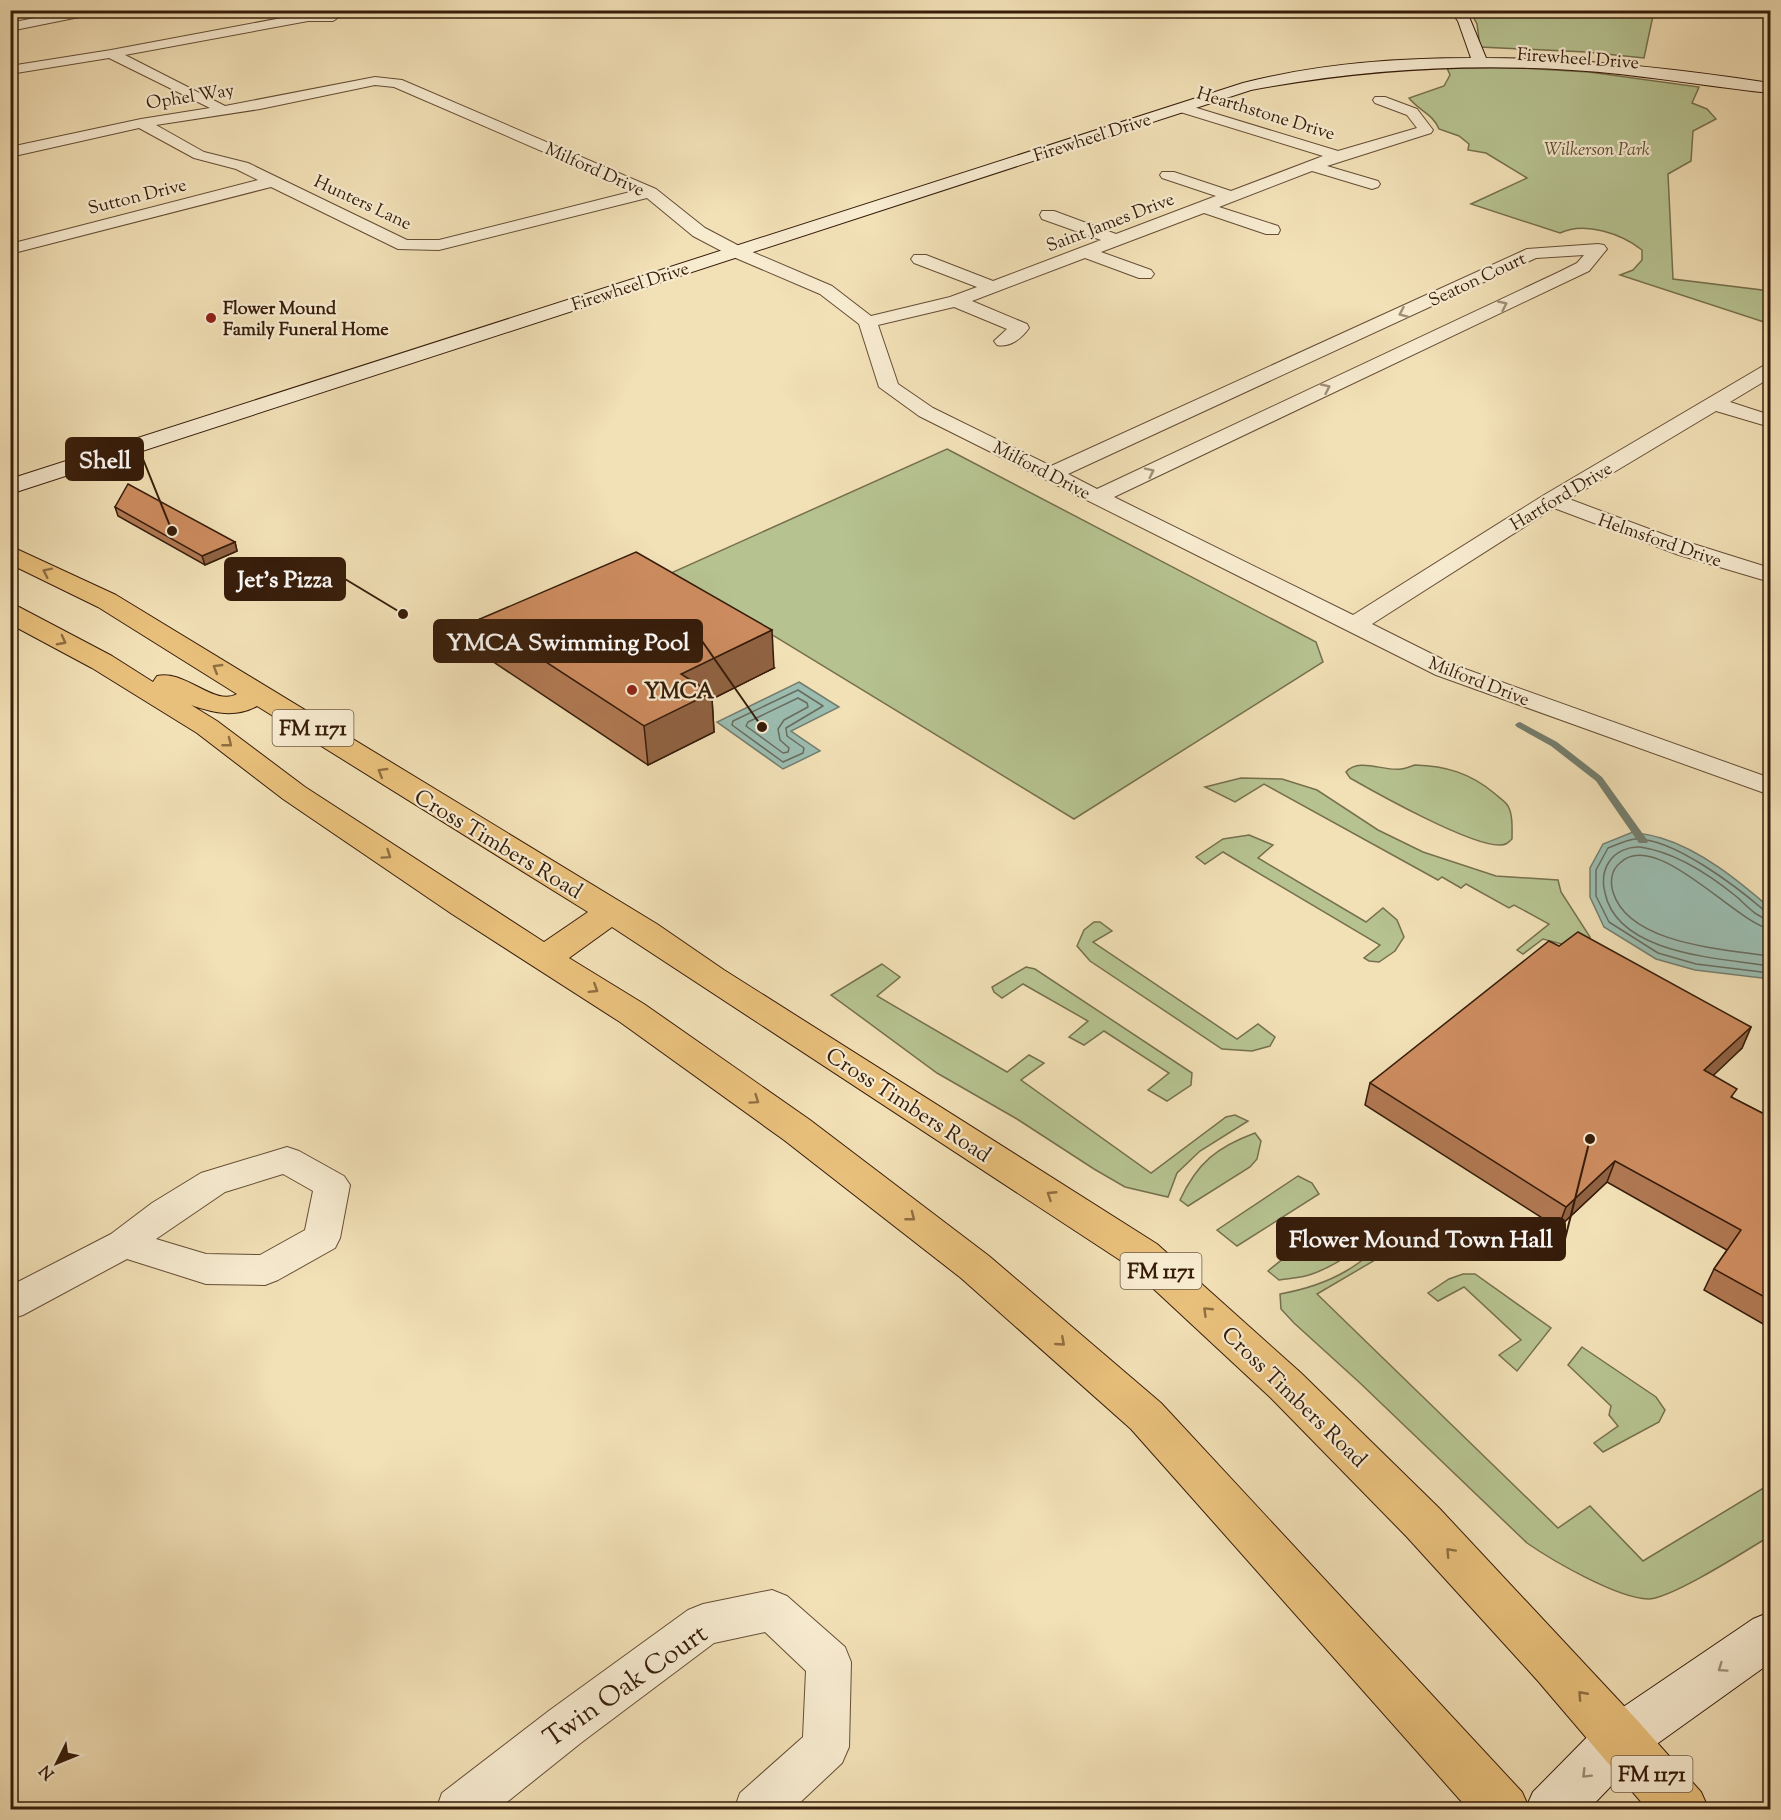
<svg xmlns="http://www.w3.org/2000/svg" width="1781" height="1820" viewBox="0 0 1781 1820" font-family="'Sorts Mill Goudy',serif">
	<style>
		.green { fill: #b6c391; stroke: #76704e; stroke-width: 1.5 }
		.water { fill: #9bbdb1; stroke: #737d6e; stroke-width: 1.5 }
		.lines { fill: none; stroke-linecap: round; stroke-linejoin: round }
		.shore { stroke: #686c5e; stroke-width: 1.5 }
		.stream { fill: #737d6e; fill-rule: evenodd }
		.street-casing { stroke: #654d35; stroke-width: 2 }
		.secondary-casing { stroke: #361c0a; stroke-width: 2 }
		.primary-casing { stroke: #361c0a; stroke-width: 2 }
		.street { fill: #f7ebd0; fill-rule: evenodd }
		.secondary { fill: #f7ebd0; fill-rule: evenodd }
		.primary { fill: #e9c07b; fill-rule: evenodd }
		.wall { fill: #b07852; stroke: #361c0a; stroke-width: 1.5 }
		.shaded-wall { fill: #906242; stroke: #361c0a; stroke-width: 1.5 }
		.building { fill: #cd8c5f; stroke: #361c0a; stroke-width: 1.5 }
		.oneway { stroke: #a08e77 }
		.oneway2 { stroke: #906e42 }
		.poi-dot { fill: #8f2418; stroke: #f7ebd0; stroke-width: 2 }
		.labels { text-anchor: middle; stroke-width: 4.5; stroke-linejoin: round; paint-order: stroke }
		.far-street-label { font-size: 18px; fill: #361c0a; stroke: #f7ebd0 }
		.far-park-label { font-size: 18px; font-style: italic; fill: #5c4e32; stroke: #f7ebd0 }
		.far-poi-label { font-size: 18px; font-weight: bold; fill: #361c0a; stroke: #f7ebd0; text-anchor: start }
		.shield { fill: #f7ebd0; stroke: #705a45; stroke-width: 1.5 }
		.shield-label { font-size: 21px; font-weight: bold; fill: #361c0a }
		.poi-label { font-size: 22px; font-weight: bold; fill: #361c0a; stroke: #f7ebd0; text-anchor: start }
		.street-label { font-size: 22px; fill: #361c0a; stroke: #f7ebd0 }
		.near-street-label { font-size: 27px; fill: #361c0a; stroke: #f7ebd0 }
		.leader { fill: none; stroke: #361c0a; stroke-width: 2 }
		.callout-dot { fill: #361c0a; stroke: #f7ebd0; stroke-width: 2 }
		.callout { fill: #361c0a; stroke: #361c0a; stroke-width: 2 }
		.callout-label { font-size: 24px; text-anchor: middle; font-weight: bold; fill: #fff }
	</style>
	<rect width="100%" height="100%" fill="#f2e0b6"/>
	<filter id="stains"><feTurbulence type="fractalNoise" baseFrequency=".00333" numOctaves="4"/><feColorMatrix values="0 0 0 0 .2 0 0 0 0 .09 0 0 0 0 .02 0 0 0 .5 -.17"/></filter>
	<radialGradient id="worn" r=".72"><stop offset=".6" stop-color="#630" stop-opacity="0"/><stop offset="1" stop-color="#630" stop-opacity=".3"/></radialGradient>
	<g class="green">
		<path d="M1470 11H1654L1644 58 1586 52 1480 47 1477 24Z"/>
		<path d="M1504 67 1589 72 1699 87 1692 103 1707 109 1716 119 1693 131 1691 161 1668 174 1673 279 1770 291V324L1620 275 1633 270 1642 260V250C1622 234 1585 221 1560 233L1471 204 1527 178 1486 153 1468 150 1469 144 1459 136 1439 129C1434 115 1418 110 1409 98L1444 86 1450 75 1447 68Z"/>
		<path d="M947 449 1316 642 1323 662 1074 819 671 573Z"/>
		<path d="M1415 765C1446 766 1470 773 1494 793 1498 797 1505 801 1508 806 1513 815 1512 828 1512 839 1508 843 1506 845 1500 845 1471 846 1378 794 1350 778L1346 772C1359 757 1385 772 1401 769 1406 769 1411 766 1415 765Z"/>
		<path d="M1241 778 1282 779 1317 790 1378 830 1423 852 1496 876 1558 880 1561 892 1590 937 1573 947 1543 939 1523 954 1517 950 1549 924 1514 905 1509 908 1466 884 1461 888 1442 877 1438 880 1264 784 1235 802 1205 787Z"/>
		<path d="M1249 835 1273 845 1258 858 1366 922 1383 908 1397 920 1404 937 1395 951 1379 962 1369 961 1364 958 1380 945 1223 852 1205 864 1196 857 1223 839Z"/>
		<path d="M1094 922H1100L1112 931 1093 942 1237 1039 1258 1024 1275 1037 1270 1046 1252 1051 1222 1049 1090 961 1077 946 1084 930Z"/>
		<path d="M882 964 900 977 877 996 1007 1072 1029 1055 1044 1063 1021 1080 1151 1173 1226 1117 1235 1115 1248 1121 1200 1151 1177 1173 1168 1197 1125 1187 1094 1169 1017 1119 937 1073 831 995Z"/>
		<path d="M1026 967 1035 969 1192 1073 1191 1085 1167 1101 1148 1090 1169 1073 1104 1031 1084 1045 1069 1037 1088 1021 1023 984 1002 998 994 992 992 987Z"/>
		<path d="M1255 1133 1261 1141 1257 1159 1250 1167 1188 1206 1180 1200C1197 1163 1217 1147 1255 1133Z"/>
		<path d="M1298 1176 1312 1183 1319 1194 1237 1246 1217 1230Z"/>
		<path d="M1367 1218H1389C1374 1240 1338 1265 1312 1274 1302 1278 1290 1278 1279 1280L1268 1271C1295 1247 1333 1228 1367 1218Z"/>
		<path d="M1401 1227 1406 1235 1404 1243 1317 1294 1558 1528 1590 1506 1643 1561 1770 1484V1536C1747 1550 1671 1599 1648 1599 1617 1598 1553 1561 1527 1543L1360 1383 1294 1323 1281 1309 1280 1294C1335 1284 1361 1265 1401 1227Z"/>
		<path d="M1463 1274H1475L1551 1328 1517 1371 1499 1355 1521 1340 1464 1287 1438 1301 1428 1293 1449 1279Z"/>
		<path d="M1582 1347 1656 1397 1665 1410 1659 1422 1603 1452 1594 1443 1618 1426 1609 1415 1611 1406 1568 1365Z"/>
	</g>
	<g class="water">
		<path d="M799 682 839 707 791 731 820 751 783 769 717 722Z"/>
		<path d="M1633 832C1642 834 1652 835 1661 838 1701 850 1739 881 1770 908V979L1695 970 1656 959 1604 927 1590 897V868L1603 844Z"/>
	</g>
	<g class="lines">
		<g class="shore">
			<path d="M798 690 823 706 786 728 787 736 804 748 803 753 783 762 732 725 733 721Z"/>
			<path d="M798 698 807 703 808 707 784 720 778 729 780 740 789 748 788 752 783 753 746 726 748 722Z"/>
			<path d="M1770 912 1765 911C1737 887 1672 837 1635 839 1626 840 1616 845 1608 848L1596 870V896L1609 922 1658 953 1696 964 1770 973"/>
			<path d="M1770 920C1756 917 1747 906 1737 897 1710 875 1675 852 1640 847 1629 846 1615 852 1609 862 1603 871 1602 883 1605 893 1618 955 1721 958 1770 966"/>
			<path d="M1770 929C1736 923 1656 828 1620 863 1611 870 1610 882 1613 892 1629 945 1725 949 1770 956"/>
		</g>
		<path class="stream" d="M1520 722 1557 742 1602 777 1648 841 1647 843H1639L1596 781 1551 746 1517 727 1515 725 1517 723Z"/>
		<defs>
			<g id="street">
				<path d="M73 10H100L94 14 10 31V23Z"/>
				<path d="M1763 10H1770V16L1766 15Z"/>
				<path d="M308 13H333L339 17 333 21H308L125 55 225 106 375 77 402 80 656 189 705 228 743 248 832 286 871 316 950 297 977 287 914 263 911 259 914 255H926L993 281 1101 240 1042 219 1040 215 1042 211H1054L1116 234 1216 196 1162 178 1160 175 1162 172H1174L1231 191 1323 156 1177 111 1175 108 1177 105H1187L1338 151 1417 128 1407 115 1375 103 1373 100 1375 97H1385L1417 109 1433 130 1431 133 1327 166 1378 181 1380 184 1378 187 1372 189 1312 171 1219 207 1278 226 1280 230 1278 234H1266L1204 213 1101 252 1151 270 1154 274 1151 278H1139L1085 258 972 301 1027 324 1029 328C1022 338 1010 348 997 345L994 341 1007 329 954 307 878 325 898 384 933 408 1051 466 1527 249 1598 244 1604 245 1607 249 1589 271 1114 497 1353 615 1544 495 1763 366 1770 364V378L1730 402 1770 415V427L1716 411 1569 499 1668 536 1770 568V582L1679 555 1554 508 1372 624 1454 665 1770 778V795L1436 675 919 416 879 387 859 324 820 294 731 256 693 236 647 198 439 250 398 249 271 187 10 254V244L258 180 236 169 194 158 139 128 10 157V147L141 119 210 108 109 58 10 74V66L111 50ZM375 85 394 87 634 191 439 240H407L248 163 204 152 156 125 260 109ZM1584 255 1577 263 1559 272 1097 489 1068 474 1536 258Z"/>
				<path d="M287 1147 299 1151 344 1176 350 1185 340 1238 335 1248 278 1280 265 1285 206 1284 127 1259 23 1315 10 1319V1286L111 1234 152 1203 201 1173ZM283 1174 313 1191 305 1230 260 1255 206 1254 156 1239 225 1192Z"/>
				<path d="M772 1590 787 1596 845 1647 851 1662 849 1747 842 1763 792 1810H734L740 1793 803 1737 806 1671 765 1632 714 1643 582 1742 497 1810H436L442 1793 550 1710 688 1610 703 1604Z"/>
			</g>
			<g id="secondary">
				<path d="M1450 10 1467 12 1486 58C1581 58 1677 69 1770 83V93C1704 86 1639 74 1572 70 1463 63 1358 70 1251 90L10 494V479L1243 83C1317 64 1395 58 1471 58L1458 21Z"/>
				<path d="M1770 1612V1663L1640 1756 1588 1810H1525L1533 1792 1604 1720 1753 1619Z"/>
			</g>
			<path id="primary" d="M10 546 116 595 657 924 724 970 1157 1244 1301 1373 1439 1508 1637 1720 1701 1792 1709 1810H1648L1538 1681 1407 1537 1271 1398 1129 1266 612 927 569 958 644 1004 810 1120 989 1256 1161 1403 1522 1792 1530 1810H1469L1131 1429 961 1278 784 1140 620 1022 452 914 283 799 197 733 92 668 10 624V605L19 607 112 656 153 682 157 676C185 669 214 707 237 694L98 607 10 564ZM191 705C214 713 235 718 257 706L588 912 544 942 305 787 217 721Z"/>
		</defs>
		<use href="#street" class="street-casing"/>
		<use href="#secondary" class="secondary-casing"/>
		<use href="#primary" class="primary-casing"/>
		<use href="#street" class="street"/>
		<use href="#secondary" class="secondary"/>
		<use href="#primary" class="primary"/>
	</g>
	<g class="wall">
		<path d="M115 507 235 542 237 551 205 565 118 516Z"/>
		<path d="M480 619 774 668 712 699 714 732 648 765 486 657Z"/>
		<path d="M1559 946 1751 1027 1742 1048 1713 1075 1733 1098 1770 1117V1328L1704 1290 1714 1269 1727 1250 1607 1182 1558 1228 1365 1105 1370 1083Z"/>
	</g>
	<g class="shaded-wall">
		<path d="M235 542 237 551 205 565 202 556Z"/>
		<path d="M772 630 774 668 712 699 714 732 648 765 644 726 681 674Z"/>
		<path d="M1751 1027 1742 1048 1696 1092 1704 1070Z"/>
		<path d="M1615 1161 1607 1182 1558 1228 1566 1207Z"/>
	</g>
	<g class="building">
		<path d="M128 484 235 542 202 556 115 507Z"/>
		<path d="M636 552 772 630 681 674 711 693 644 726 480 619Z"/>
		<path d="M1578 932 1751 1027 1704 1070 1737 1089 1731 1097 1770 1117V1300L1714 1269 1741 1230 1615 1161 1566 1207 1370 1083 1549 941 1559 946Z"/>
	</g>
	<defs><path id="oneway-chevron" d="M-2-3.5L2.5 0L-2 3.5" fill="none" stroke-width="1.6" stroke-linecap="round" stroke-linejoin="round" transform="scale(1.5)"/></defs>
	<g class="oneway">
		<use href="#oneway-chevron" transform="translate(1503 305) rotate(-25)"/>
		<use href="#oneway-chevron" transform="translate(1403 313) rotate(156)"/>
		<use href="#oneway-chevron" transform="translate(1326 388) rotate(-25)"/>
		<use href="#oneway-chevron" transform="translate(1150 472) rotate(-26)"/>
		<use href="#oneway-chevron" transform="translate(1722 1668) rotate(145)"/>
		<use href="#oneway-chevron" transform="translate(1586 1774) rotate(135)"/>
	</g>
	<g class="oneway2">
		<use href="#oneway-chevron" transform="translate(47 572) rotate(-154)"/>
		<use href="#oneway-chevron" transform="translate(62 641) rotate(28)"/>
		<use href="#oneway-chevron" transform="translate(217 668) rotate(-149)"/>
		<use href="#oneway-chevron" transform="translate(228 743) rotate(38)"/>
		<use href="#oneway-chevron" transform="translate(382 772) rotate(-149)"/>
		<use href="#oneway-chevron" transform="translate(387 855) rotate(34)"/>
		<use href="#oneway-chevron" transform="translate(594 989) rotate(32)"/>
		<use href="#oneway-chevron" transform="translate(755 1100) rotate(35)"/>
		<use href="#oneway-chevron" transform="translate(1051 1195) rotate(-147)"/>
		<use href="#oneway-chevron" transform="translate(911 1217) rotate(38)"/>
		<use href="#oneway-chevron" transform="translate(1207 1311) rotate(-136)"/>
		<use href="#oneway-chevron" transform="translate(1061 1342) rotate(41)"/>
		<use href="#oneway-chevron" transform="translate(1450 1552) rotate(-133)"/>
		<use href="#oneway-chevron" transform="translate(1582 1695) rotate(-132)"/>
	</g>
	<g class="poi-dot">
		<circle cx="211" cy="318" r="6"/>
		<circle cx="632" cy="690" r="6"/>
	</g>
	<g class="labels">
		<g class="far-street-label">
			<text transform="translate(1578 58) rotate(4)" y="6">Firewheel Drive</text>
			<text transform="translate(190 96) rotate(-9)" y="6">Ophel Way</text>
			<text transform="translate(1266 113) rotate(17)" y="6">Hearthstone Drive</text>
			<text transform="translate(1092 137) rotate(-18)" y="6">Firewheel Drive</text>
			<text transform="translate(595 169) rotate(24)" y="6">Milford Drive</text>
			<text transform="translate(137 196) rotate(-14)" y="6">Sutton Drive</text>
			<text transform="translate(363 202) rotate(25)" y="6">Hunters Lane</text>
			<text transform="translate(1110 222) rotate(-21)" y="6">Saint James Drive</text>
			<text transform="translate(1477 279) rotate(-25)" y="6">Seaton Court</text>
			<text transform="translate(630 286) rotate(-18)" y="6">Firewheel Drive</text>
			<text transform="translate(1042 470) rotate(27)" y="6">Milford Drive</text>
			<text transform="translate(1561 496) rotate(-31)" y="6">Hartford Drive</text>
			<text transform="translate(1660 540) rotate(19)" y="6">Helmsford Drive</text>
			<text transform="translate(1479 681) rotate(21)" y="6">Milford Drive</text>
		</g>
		<g class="far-park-label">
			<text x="1597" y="155">Wilkerson Park</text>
		</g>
		<g class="far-poi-label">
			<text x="223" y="314">Flower Mound<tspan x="223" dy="21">Family Funeral Home</tspan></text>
		</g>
		<g class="shield">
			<rect x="272.5" y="710" width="81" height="36" rx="4.5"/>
			<rect x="1120.5" y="1253" width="81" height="36" rx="4.5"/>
			<rect x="1611.5" y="1756" width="81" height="36" rx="4.5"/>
		</g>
		<g class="shield-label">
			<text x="313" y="735">FM 1171</text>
			<text x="1161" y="1278">FM 1171</text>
			<text x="1652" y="1781">FM 1171</text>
		</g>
		<g class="poi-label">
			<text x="644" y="698">YMCA</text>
		</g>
		<g class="street-label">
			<text transform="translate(499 843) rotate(31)" y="8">Cross Timbers Road</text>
			<text transform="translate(909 1104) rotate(33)" y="8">Cross Timbers Road</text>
			<text transform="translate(1295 1396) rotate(44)" y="8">Cross Timbers Road</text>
		</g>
		<g class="near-street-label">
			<text transform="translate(625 1685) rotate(-35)" y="9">Twin Oak Court</text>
		</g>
	</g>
	<path class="leader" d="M172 531L143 459M403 614L345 579M762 727L702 641M1590 1139L1565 1239"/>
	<g class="callout-dot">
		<circle cx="172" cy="531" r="6"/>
		<circle cx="403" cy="614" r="6"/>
		<circle cx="762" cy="727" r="6"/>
		<circle cx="1590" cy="1139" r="6"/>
	</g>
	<g class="callout">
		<rect x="66" y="438" width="77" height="42" rx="6"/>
		<rect x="225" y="558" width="120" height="42" rx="6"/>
		<rect x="434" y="620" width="268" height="42" rx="6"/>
		<rect x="1277" y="1218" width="288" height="42" rx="6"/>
	</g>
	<g class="callout-label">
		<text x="105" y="468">Shell</text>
		<text x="285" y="587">Jet's Pizza</text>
		<text x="568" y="650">YMCA Swimming Pool</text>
		<text x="1421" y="1247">Flower Mound Town Hall</text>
	</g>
	<rect width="1781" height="1820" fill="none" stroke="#f2e0b6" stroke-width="36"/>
	<rect x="12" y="12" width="1757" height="1796" fill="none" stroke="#361c0a" stroke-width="3"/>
	<rect x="18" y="18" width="1745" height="1784" fill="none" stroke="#361c0a" stroke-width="1.5"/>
	<g transform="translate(57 1763) rotate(227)" stroke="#f7ebd0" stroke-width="4.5" paint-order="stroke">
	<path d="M0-4.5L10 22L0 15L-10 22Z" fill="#361c0a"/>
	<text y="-9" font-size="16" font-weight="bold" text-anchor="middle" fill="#361c0a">N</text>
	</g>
	<rect width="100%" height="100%" filter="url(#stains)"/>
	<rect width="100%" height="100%" fill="url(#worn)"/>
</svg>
